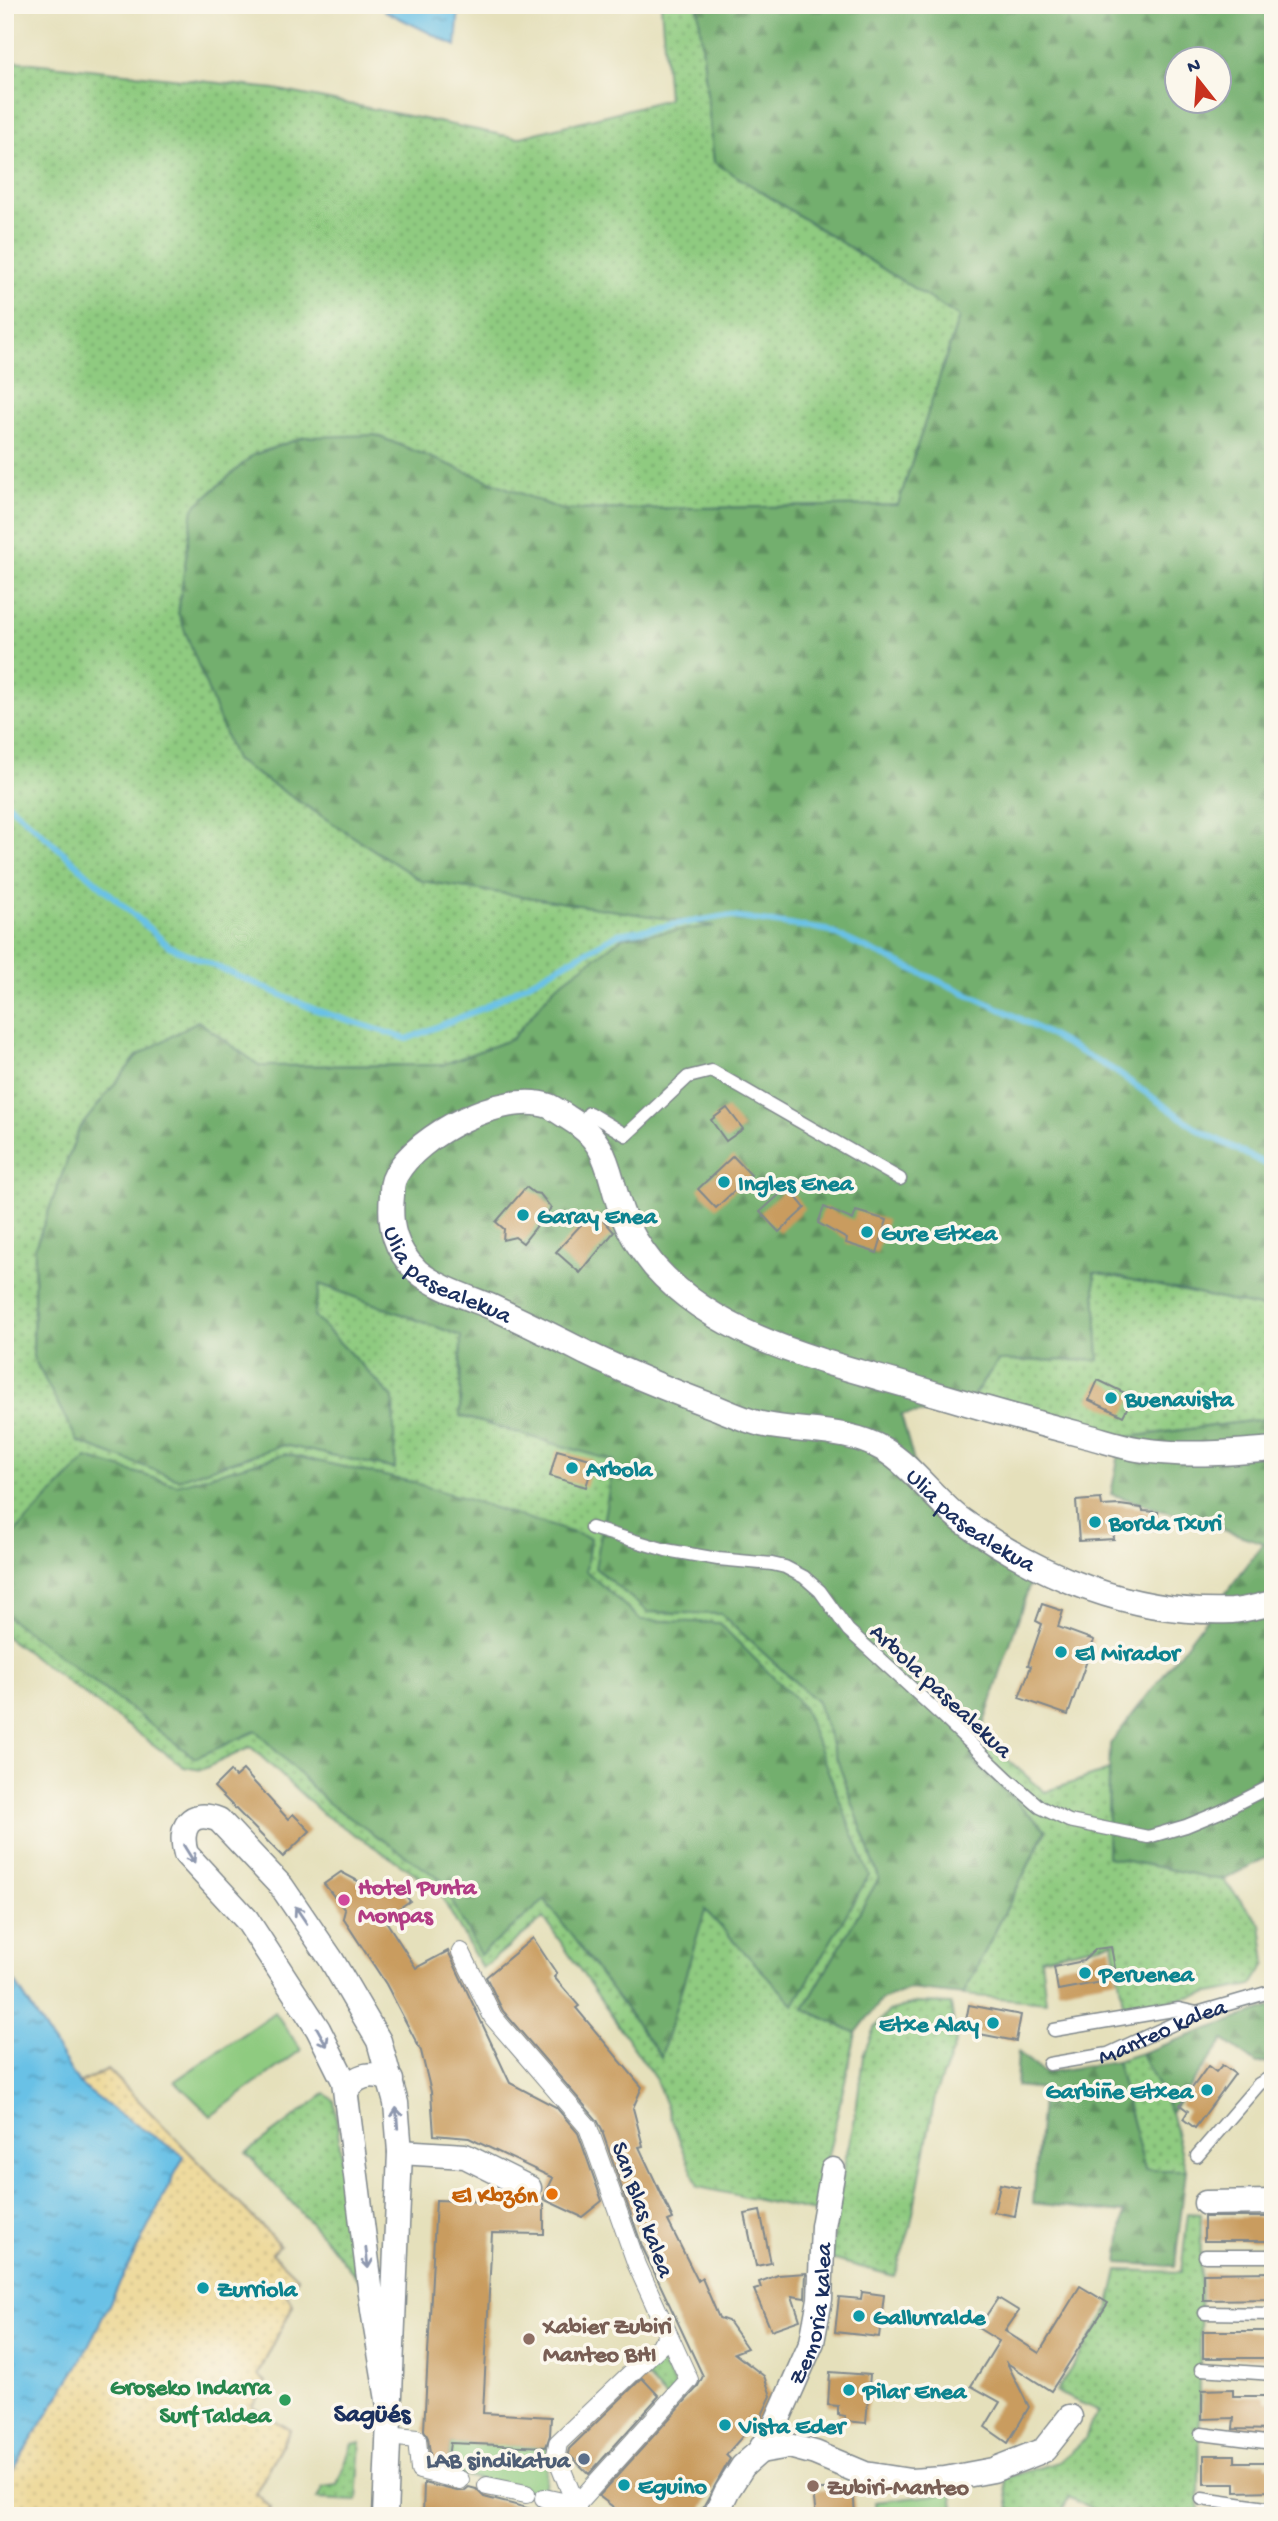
<svg xmlns="http://www.w3.org/2000/svg" width="1278" height="2521" viewBox="0 0 1278 2521" font-family="'Gochi Hand',sans-serif">
	<style>
		.green { fill: url(#green-dots); stroke: #557d6f; stroke-width: 2 }
		.forest { fill: url(#forest-firs); stroke: #476f66; stroke-width: 2; fill-rule: evenodd }
		.sand { fill: url(#sand-dots); stroke: #84847e; stroke-width: 2 }
		.pitch { fill: #8fcb80; stroke: #557d6f; stroke-width: 2 }
		.water { fill: url(#water-ripples); stroke: #4278a2; stroke-width: 2 }
		.lines { fill: none; stroke-linecap: round; stroke-linejoin: round }
		.stream { stroke: #69c1e6; stroke-width: 6 }
		.building { fill: #c99c5f }
		.service-casing { stroke: #80888c; stroke-width: 15 }
		.pedestrian-casing { stroke: #80888c; stroke-width: 20 }
		.minor-casing { stroke: #80888c; stroke-width: 27 }
		.service { stroke: #fff; stroke-width: 12 }
		.pedestrian { stroke: #fff; stroke-width: 18 }
		.minor { stroke: #fff; stroke-width: 24 }
		.oneway { stroke: #8d97ae }
		.culture-dot { fill: #0f9aa8; stroke: #fbf7ec; stroke-width: 2.5 }
		.hotel-dot { fill: #d1479c; stroke: #fbf7ec; stroke-width: 2.5 }
		.food-dot { fill: #e8710a; stroke: #fbf7ec; stroke-width: 2.5 }
		.education-dot { fill: #8d6e63; stroke: #fbf7ec; stroke-width: 2.5 }
		.leisure-dot { fill: #2e9e5b; stroke: #fbf7ec; stroke-width: 2.5 }
		.service-dot { fill: #5c6f8a; stroke: #fbf7ec; stroke-width: 2.5 }
		.labels { text-anchor: middle; stroke-width: 7; stroke-linejoin: round; paint-order: stroke }
		.culture-label { font-size: 24px; font-weight: bold; fill: #0d838f; stroke: #fbf7ec; text-anchor: start }
		.street-label { font-size: 24px; fill: #1b2f5e; stroke: #fbf7ec }
		.hotel-label { font-size: 24px; font-weight: bold; fill: #b23c85; stroke: #fbf7ec; text-anchor: start }
		.food-label { font-size: 24px; font-weight: bold; fill: #c56008; stroke: #fbf7ec; text-anchor: end }
		.education-label { font-size: 24px; font-weight: bold; fill: #785e54; stroke: #fbf7ec; text-anchor: start }
		.leisure-label { font-size: 24px; font-weight: bold; fill: #27864d; stroke: #fbf7ec; text-anchor: end }
		.service-label { font-size: 24px; font-weight: bold; fill: #4e5e75; stroke: #fbf7ec; text-anchor: end }
		.neighbourhood-label { font-size: 26px; font-weight: bold; fill: #1b2f5e; stroke: #fbf7ec }
	</style>
	<defs>
		<pattern id="green-dots" width="8" height="8" patternUnits="userSpaceOnUse" patternTransform="scale(1.75)"><rect width="8" height="8" fill="#8fcb80"/><path d="M2 2h.1M6 6h.1" fill="none" stroke="#74a56c" stroke-width="1.8" stroke-linecap="round"/></pattern>
		<pattern id="forest-firs" width="22" height="20" patternUnits="userSpaceOnUse" patternTransform="scale(1.75)"><rect width="22" height="20" fill="#73af6e"/><path d="M5 1l3.5 6h-7zM16 11l3.5 6h-7z" fill="#5e8f5e"/></pattern>
		<pattern id="sand-dots" width="8" height="8" patternUnits="userSpaceOnUse" patternTransform="scale(1.75)"><rect width="8" height="8" fill="#eeda9e"/><path d="M2 2h.1M6 6h.1" fill="none" stroke="#ccbb8a" stroke-width="1.8" stroke-linecap="round"/></pattern>
		<pattern id="water-ripples" width="26" height="14" patternUnits="userSpaceOnUse" patternTransform="scale(1.75)"><rect width="26" height="14" fill="#69c1e6"/><path d="M2 4q2-2 4 0t4 0M15 11q2-2 4 0t4 0" fill="none" stroke="#569dbe"/></pattern>
	</defs>
	<rect width="100%" height="100%" fill="#fbf7ec"/>
	<filter id="ink" filterUnits="userSpaceOnUse"><feTurbulence type="fractalNoise" baseFrequency=".0143" numOctaves="2"/><feDisplacementMap in="SourceGraphic" scale="14" xChannelSelector="R" yChannelSelector="G"/><feConvolveMatrix kernelMatrix="1 2 1 2 8 2 1 2 1" color-interpolation-filters="sRGB"/></filter>
	<filter id="wash" filterUnits="userSpaceOnUse"><feTurbulence type="fractalNoise" baseFrequency=".00686" numOctaves="4" result="noise"/><feDisplacementMap in="SourceGraphic" scale="28" xChannelSelector="R" yChannelSelector="G"/><feGaussianBlur stdDeviation="1.57" result="paint"/><feColorMatrix in="noise" values="0 0 0 0 0 0 0 0 0 0 0 0 0 0 0 0 0 1.4 0 .05"/><feComposite in="paint" operator="in"/></filter>
	<g filter="url(#wash)">
		<rect width="100%" height="100%" fill="#e5e0bb"/>
		<g class="green">
			<path d="M661 5H698L714 162 959 317 898 505 562 510 375 435 235 760 422 881 718 926 554 988 512 1039 442 1065 260 1066 198 1021 137 1056 79 1129 35 1248 33 1356 178 1479 284 1445 395 1469 393 1398 314 1316 319 1284 461 1336 460 1416 614 1461 648 1612 721 1614 817 1702 879 1878 804 2009 856 2033 815 2212 698 2187 656 2080 544 1918 482 1968 436 1887 323 1814 251 1747 201 1770 184 1767 5 1636V60L275 89 517 138 668 99Z"/>
			<path d="M1094 1272 1273 1310V1418L1122 1438 972 1398 998 1361 1099 1360Z"/>
			<path d="M980 1736 1045 1792 1109 1770 1107 1857 1223 1880 1261 1924 1266 1963 1252 1985 1124 2009 1113 1942 1041 1958 1046 2002 963 1995 1046 1831 972 1760Z"/>
			<path d="M917 2003 951 2004 956 2042 936 2092 910 2229 894 2276 831 2259 842 2174 855 2118 863 2056 874 2028 889 2011Z"/>
			<path d="M1141 2053 1171 2112 1186 2170H1145L1116 2061Z"/>
			<path d="M325 2094 334 2100 357 2278 326 2240 246 2153Z"/>
			<path d="M1188 2213 1201 2214 1199 2516H1148L1136 2512 1124 2516H1106L1069 2497 1059 2516H1010L1005 2478 1058 2462 1085 2439 1090 2425 1099 2411 1056 2392 1109 2309 1118 2270 1181 2272Z"/>
			<path d="M659 2359 676 2388 667 2399 643 2374Z"/>
			<path d="M361 2442 357 2501 317 2499 323 2487 337 2485 352 2444Z"/>
		</g>
		<g class="forest">
			<path d="M698 5H1273V1310L1094 1272 1099 1360 998 1361 964 1408 901 1415 927 1508 1030 1583 972 1760 1046 1830 963 1995 909 1989 881 2000 856 2033 804 2009 879 1878 817 1702 721 1614 648 1612 595 1568 614 1461 460 1416 461 1336 320 1284 314 1316 393 1398 395 1469 284 1445 178 1479 78 1442 33 1357 35 1248 79 1129 137 1056 198 1021 260 1066 442 1065 512 1039 554 988 623 937 714 926 422 881 235 760 178 613 193 508 253 455 304 437 375 435 562 510 898 505 959 317 714 162ZM1176 60H1218V102H1176Z"/>
			<path d="M1273 1418V1854L1223 1880 1107 1857 1110 1744 1264 1543 1111 1494 1122 1438Z"/>
			<path d="M285 1454 412 1482 590 1538 586 1571 641 1620 719 1623 803 1707 869 1875 794 2005 705 1910 661 2057 545 1900 480 1955 441 1880 327 1802 256 1731 195 1758 5 1615V1543L87 1458 177 1485Z"/>
			<path d="M1273 2006V2062L1257 2064 1224 2040 1171 2112 1141 2053Z"/>
			<path d="M1018 2052 1044 2073 1116 2061 1145 2170H1186L1175 2266 1118 2263 1124 2213 1033 2203 1043 2089 1016 2086Z"/>
		</g>
		<path class="sand" d="M5 1966 79 2084 108 2069 280 2245 272 2253 298 2278 286 2293 293 2305 258 2375 266 2382 252 2407 290 2430 256 2493 271 2508 267 2516H5Z"/>
		<g class="pitch">
			<path d="M275 2012 301 2050 211 2116 175 2081Z"/>
			<path d="M450 2443 549 2447 544 2494 447 2472Z"/>
			<path d="M952 2493 955 2516H877L876 2502Z"/>
		</g>
		<g class="water">
			<path d="M381 5H459L456 46 385 11Z"/>
			<path d="M5 1966 79 2084 115 2111 184 2156 78 2366 5 2482Z"/>
		</g>
		<g class="lines">
			<path class="stream" d="M5 801 169 946 316 1010 407 1039 483 1008 618 934 726 916 826 930 1007 1012 1112 1069 1199 1130 1273 1168"/>
		</g>
		<g id="blocks">
			<g class="building">
				<path d="M727 1108 743 1129 726 1141 711 1120Z"/>
				<path d="M733 1156 751 1175 716 1208 698 1189Z"/>
				<path d="M526 1187 534 1193 540 1194 551 1208 523 1243 515 1237 503 1240 504 1229 496 1222Z"/>
				<path d="M788 1187 805 1208 779 1232 760 1212Z"/>
				<path d="M824 1207 853 1220 856 1211 887 1220 877 1253 846 1243 847 1239 818 1223Z"/>
				<path d="M597 1213 614 1232 580 1273 556 1252 587 1218 589 1221Z"/>
				<path d="M1098 1380 1133 1397 1123 1416 1089 1400Z"/>
				<path d="M557 1450 594 1460 586 1487 550 1476Z"/>
				<path d="M1101 1499 1102 1506 1120 1505 1142 1508 1143 1511 1158 1512 1157 1530 1113 1527 1114 1539 1079 1541 1076 1501Z"/>
				<path d="M1042 1604 1063 1611 1058 1627 1094 1640 1068 1715 1019 1698 1031 1666 1028 1665 1042 1624 1036 1621Z"/>
				<path d="M243 1770 288 1819 293 1814 310 1831 283 1857 214 1787 230 1771 235 1777Z"/>
				<path d="M341 1872 373 1889 391 1878 410 1901 384 1918 416 1968 448 1951 510 2083 556 2107 578 2133 602 2201 582 2217 543 2199 553 2178 469 2138 434 2135 431 2092 421 2051 386 1984 343 1918 345 1910 324 1884Z"/>
				<path d="M533 1938 557 1974 554 1977 579 2006 576 2008 642 2087 633 2108 643 2146 639 2147 673 2219 668 2221 698 2281 702 2278 719 2318 728 2321 747 2348 734 2353 764 2376 771 2396 757 2426 754 2423 726 2455 730 2459 698 2516H625L599 2496 697 2388 703 2376 642 2246 602 2131 604 2133 597 2120 503 2011 486 1977Z"/>
				<path d="M1111 1947 1117 1979 1058 1990 1054 1967 1083 1961 1096 1949Z"/>
				<path d="M969 2005 1021 2015 1016 2041 964 2031Z"/>
				<path d="M1222 2065 1235 2074 1195 2128 1183 2119 1188 2111 1180 2105 1208 2066 1216 2072Z"/>
				<path d="M1000 2184 1020 2188 1015 2216 994 2212Z"/>
				<path d="M436 2200 544 2204V2234L492 2233 483 2413 551 2417 550 2435 546 2447 450 2443 447 2465 431 2461 428 2438 424 2430Z"/>
				<path d="M760 2211 771 2263 756 2266 745 2214Z"/>
				<rect x="1204" y="2217" width="69" height="24"/>
				<path d="M1273 2272V2299L1203 2300V2273Z"/>
				<path d="M806 2273 805 2298 792 2296 800 2320 771 2330 754 2290 761 2288 759 2282 778 2275Z"/>
				<path d="M1080 2286 1108 2303 1051 2391 1007 2363 1029 2407 1008 2443 985 2427 1000 2402 971 2386 999 2341 978 2328 998 2298 1019 2311 1005 2331 1039 2353Z"/>
				<path d="M862 2292 884 2295 879 2337 835 2332 839 2297 861 2299Z"/>
				<rect x="1203" y="2331" width="70" height="27"/>
				<path d="M830 2372 870 2375 866 2423 845 2421V2416L838 2415V2406L828 2405Z"/>
				<path d="M642 2378 659 2396 589 2474 568 2454 569 2449Z"/>
				<path d="M1233 2389V2396H1265V2401H1273V2430L1233 2429 1234 2418 1202 2419V2390Z"/>
				<path d="M1204 2455H1235V2462H1266V2466H1273V2491L1235 2492V2484H1204Z"/>
				<path d="M424 2483 457 2491H464L469 2487 476 2489 484 2497 535 2510V2516H423Z"/>
				<path d="M853 2487 855 2516H816L813 2491Z"/>
			</g>
		</g>
	</g>
	<g filter="url(#ink)">
		<use href="#blocks" fill-opacity="0" stroke="#80888c" stroke-width="2"/>
		<g class="lines">
			<defs>
				<g id="service">
					<path d="M581 1125 589 1113 626 1135 688 1077 712 1071 900 1179"/>
					<path d="M591 1528 666 1550 718 1559 772 1564 785 1567 804 1577 820 1591 848 1630 942 1716 1008 1779 1040 1807 1069 1821 1148 1837 1186 1826 1220 1812 1273 1785"/>
					<path d="M1054 2030 1179 2009 1197 2013"/>
					<path id="s1" d="M1049 2064 1108 2054 1197 2013 1273 1991"/>
					<path d="M1197 2156 1259 2084 1273 2076"/>
					<path d="M1205 2256H1273"/>
					<path d="M1205 2313 1273 2314"/>
					<path d="M1201 2369 1273 2374"/>
					<path d="M1201 2434 1273 2443"/>
					<path d="M1202 2499 1273 2509"/>
				</g>
				<g id="pedestrian">
					<path d="M461 1952 493 2017 588 2127 637 2265 689 2380 576 2505 579 2516"/>
					<path d="M388 2436 417 2439 420 2470 460 2480"/>
					<path d="M487 2486 526 2494"/>
					<path d="M544 2498 576 2505"/>
					<path d="M576 2505 556 2455 558 2443 669 2337"/>
				</g>
				<g id="minor">
					<path id="s2" d="M1273 1449C1228 1453 1182 1457 1137 1449 1120 1446 1103 1440 1087 1436 1036 1423 986 1409 936 1394 839 1364 724 1345 654 1266 641 1250 629 1232 622 1213 606 1170 611 1143 567 1117 561 1113 555 1109 549 1106 504 1090 417 1135 396 1175 392 1182 392 1187 392 1195 389 1225 394 1249 417 1271 435 1287 470 1298 492 1307 524 1322 555 1337 586 1353 627 1373 669 1390 712 1406 728 1412 744 1420 761 1424 800 1433 847 1428 883 1449 913 1467 933 1498 960 1519 1039 1577 1133 1615 1232 1611 1246 1610 1259 1606 1273 1603"/>
					<path d="M346 2092C356 2073 374 2072 391 2080"/>
					<path d="M400 2152 465 2156 529 2188"/>
					<path d="M1206 2203 1273 2202"/>
					<path d="M760 2451 789 2446 815 2453 865 2474 910 2481 945 2479 993 2470 1044 2450 1070 2417"/>
					<path d="M385 2516 400 2152 396 2103 379 2041 331 1959 282 1887 219 1820C190 1808 178 1828 186 1854L247 1920 318 2029 344 2081 373 2310 389 2406"/>
					<path id="s3" d="M717 2516 718 2510 727 2491 743 2466 760 2451 777 2421 812 2342 820 2299 823 2226 833 2170"/>
				</g>
			</defs>
			<use href="#service" class="service-casing"/>
			<use href="#pedestrian" class="pedestrian-casing"/>
			<use href="#minor" class="minor-casing"/>
			<use href="#service" class="service"/>
			<use href="#pedestrian" class="pedestrian"/>
			<use href="#minor" class="minor"/>
		</g>
		<defs><path id="oneway-shaft" d="M-6 0H5M1.5-3L5.5 0L1.5 3" fill="none" stroke-width="1.6" stroke-linecap="round" stroke-linejoin="round" transform="scale(1.75)"/></defs>
		<g class="oneway">
			<use href="#oneway-shaft" transform="translate(189 1854) rotate(58)"/>
			<use href="#oneway-shaft" transform="translate(301 1915) rotate(-124)"/>
			<use href="#oneway-shaft" transform="translate(322 2037) rotate(61)"/>
			<use href="#oneway-shaft" transform="translate(397 2118) rotate(-94)"/>
			<use href="#oneway-shaft" transform="translate(367 2258) rotate(83)"/>
		</g>
	</g>
	<g class="culture-dot">
		<circle cx="724" cy="1182" r="7"/>
		<circle cx="523" cy="1215" r="7"/>
		<circle cx="867" cy="1232" r="7"/>
		<circle cx="1111" cy="1398" r="7"/>
		<circle cx="572" cy="1468" r="7"/>
		<circle cx="1095" cy="1522" r="7"/>
		<circle cx="1061" cy="1652" r="7"/>
		<circle cx="1085" cy="1973" r="7"/>
		<circle cx="993" cy="2023" r="7"/>
		<circle cx="1207" cy="2090" r="7"/>
		<circle cx="203" cy="2288" r="7"/>
		<circle cx="859" cy="2316" r="7"/>
		<circle cx="849" cy="2390" r="7"/>
		<circle cx="725" cy="2425" r="7"/>
		<circle cx="624" cy="2485" r="7"/>
	</g>
	<circle class="hotel-dot" cx="344" cy="1900" r="7"/>
	<circle class="food-dot" cx="552" cy="2194" r="7"/>
	<g class="education-dot">
		<circle cx="529" cy="2339" r="7"/>
		<circle cx="813" cy="2486" r="7"/>
	</g>
	<circle class="leisure-dot" cx="285" cy="2400" r="7"/>
	<circle class="service-dot" cx="584" cy="2459" r="7"/>
	<g class="labels">
		<g class="culture-label">
			<text x="738" y="1190">Ingles Enea</text>
			<text x="537" y="1223">Garay Enea</text>
			<text x="881" y="1240">Gure Etxea</text>
			<text x="1125" y="1406">Buenavista</text>
			<text x="586" y="1476">Arbola</text>
			<text x="1109" y="1530">Borda Txuri</text>
			<text x="1075" y="1660">El Mirador</text>
			<text x="1099" y="1981">Peruenea</text>
			<text x="979" y="2031" text-anchor="end">Etxe Alay</text>
			<text x="1193" y="2098" text-anchor="end">Garbiñe Etxea</text>
			<text x="217" y="2296">Zurriola</text>
			<text x="873" y="2324">Gallurralde</text>
			<text x="863" y="2398">Pilar Enea</text>
			<text x="739" y="2433">Vista Eder</text>
			<text x="638" y="2493">Eguino</text>
		</g>
		<g class="street-label">
			<text dy="8" stroke="none"><textPath href="#s2" startOffset="1164">Ulia pasealekua</textPath></text>
			<text dy="8" stroke="none"><textPath href="#s2" startOffset="1754">Ulia pasealekua</textPath></text>
			<text transform="translate(942 1690) rotate(43)" y="8">Arbola pasealekua</text>
			<text dy="8" stroke="none"><textPath href="#s1" startOffset="119">Manteo kalea</textPath></text>
			<text transform="translate(644 2209) rotate(70)" y="8">San Blas kalea</text>
			<text dy="8" stroke="none"><textPath href="#s3" startOffset="228">Zemoria kalea</textPath></text>
		</g>
		<g class="hotel-label">
			<text x="358" y="1894">Hotel Punta<tspan x="358" dy="28">Monpas</tspan></text>
		</g>
		<g class="food-label">
			<text x="538" y="2202">El Kbzón</text>
		</g>
		<g class="education-label">
			<text x="543" y="2333">Xabier Zubiri<tspan x="543" dy="28">Manteo BHI</tspan></text>
			<text x="827" y="2494">Zubiri-Manteo</text>
		</g>
		<g class="leisure-label">
			<text x="271" y="2394">Groseko Indarra<tspan x="271" dy="28">Surf Taldea</tspan></text>
		</g>
		<g class="service-label">
			<text x="570" y="2467">LAB sindikatua</text>
		</g>
		<g class="neighbourhood-label">
			<text x="372" y="2421">Sagüés</text>
		</g>
	</g>
	<rect width="1278" height="2521" fill="none" stroke="#fbf7ec" stroke-width="28"/>
	<g transform="translate(1198 80) rotate(343)"><circle r="33" fill="#fbf7ec" stroke="#a1a7b3" stroke-width="2"/>
	<path d="M0-5L12 26L0 18L-12 26Z" fill="#c8321e"/>
	<text y="-10" font-size="19" font-weight="bold" text-anchor="middle" fill="#1b2f5e">N</text>
	</g>
</svg>
